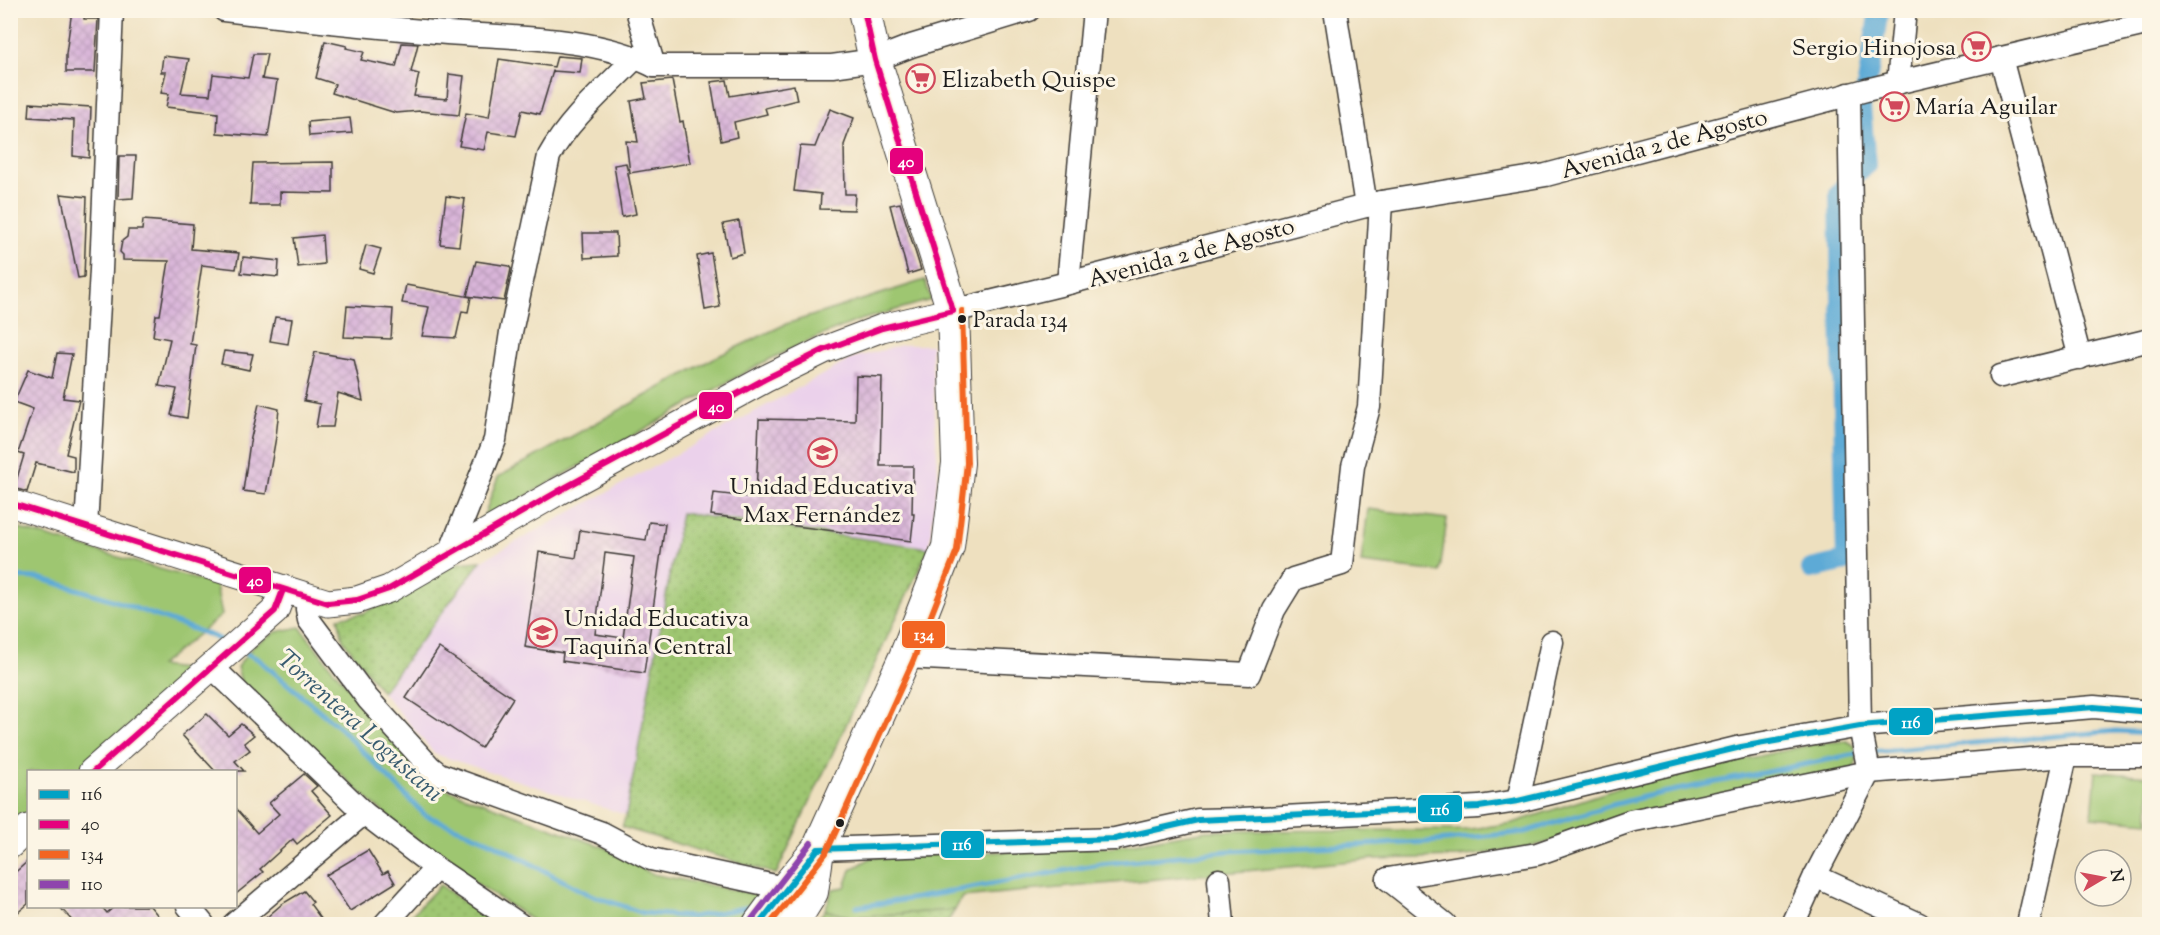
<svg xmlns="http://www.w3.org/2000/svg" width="2160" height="935" viewBox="0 0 2160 935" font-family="'Sorts Mill Goudy',serif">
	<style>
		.built { fill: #ebd1eb }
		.grass { fill: #9ec671; stroke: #5d7146; stroke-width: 1.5 }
		.park { fill: url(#park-dots); stroke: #5d7146; stroke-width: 1.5 }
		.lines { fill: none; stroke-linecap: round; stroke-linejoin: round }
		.stream { stroke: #5daad6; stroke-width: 5 }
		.canal { stroke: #5daad6; stroke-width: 20 }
		.building { fill: url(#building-cross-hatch); fill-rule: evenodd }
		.minor-casing { stroke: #3c3934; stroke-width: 25 }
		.tertiary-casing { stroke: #3c3934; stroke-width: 29 }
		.secondary-casing { stroke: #3c3934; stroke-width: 34 }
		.minor { stroke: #fff; stroke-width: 22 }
		.tertiary { stroke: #fff; stroke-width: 27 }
		.secondary { stroke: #fff; stroke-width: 32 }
		.bus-1-casing { stroke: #fcf5e5; stroke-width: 10 }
		.bus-2-casing { stroke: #fcf5e5; stroke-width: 10 }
		.bus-3-casing { stroke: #fcf5e5; stroke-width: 10 }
		.bus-4-casing { stroke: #fcf5e5; stroke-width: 10 }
		.bus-1 { stroke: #01a2c5; stroke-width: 6 }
		.bus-2 { stroke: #e5007d; stroke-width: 6 }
		.bus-3 { stroke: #f26522; stroke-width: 6 }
		.bus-4 { stroke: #8e44ad; stroke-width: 6 }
		.bus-dot { fill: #1c1c1c; stroke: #fcf5e5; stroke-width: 2 }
		.labels { text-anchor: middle; stroke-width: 6; stroke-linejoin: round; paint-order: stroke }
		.bus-label { font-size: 22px; fill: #1c1c1c; stroke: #fcf5e5; text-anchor: start }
		.poi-label { font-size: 24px; fill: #1c1c1c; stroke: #fcf5e5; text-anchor: start }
		.street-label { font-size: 24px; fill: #1c1c1c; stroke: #fcf5e5 }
		.water-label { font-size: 26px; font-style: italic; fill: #395c70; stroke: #fcf5e5 }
		.line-badge { stroke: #fcf5e5; stroke-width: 2 }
		.badge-label { font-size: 16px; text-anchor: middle; font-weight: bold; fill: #fff }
	</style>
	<defs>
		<pattern id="park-dots" width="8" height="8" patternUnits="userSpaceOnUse" patternTransform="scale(1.5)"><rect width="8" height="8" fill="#9ec671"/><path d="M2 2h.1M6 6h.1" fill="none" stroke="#88aa61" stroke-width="1.8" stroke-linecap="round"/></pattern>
		<pattern id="building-cross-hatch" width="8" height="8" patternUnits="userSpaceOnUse" patternTransform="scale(1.5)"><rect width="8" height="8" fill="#d9b5d9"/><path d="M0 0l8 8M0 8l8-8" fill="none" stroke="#ba9bba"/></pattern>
	</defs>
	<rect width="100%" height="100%" fill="#fcf5e5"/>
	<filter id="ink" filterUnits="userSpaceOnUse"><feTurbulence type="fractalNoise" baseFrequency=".0167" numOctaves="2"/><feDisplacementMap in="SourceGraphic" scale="12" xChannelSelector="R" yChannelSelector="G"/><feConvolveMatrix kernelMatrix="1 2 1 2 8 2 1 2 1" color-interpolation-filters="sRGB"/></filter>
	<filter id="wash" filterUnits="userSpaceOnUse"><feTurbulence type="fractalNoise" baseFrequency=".008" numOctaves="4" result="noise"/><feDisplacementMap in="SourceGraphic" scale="24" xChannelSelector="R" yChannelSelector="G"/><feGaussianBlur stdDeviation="1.35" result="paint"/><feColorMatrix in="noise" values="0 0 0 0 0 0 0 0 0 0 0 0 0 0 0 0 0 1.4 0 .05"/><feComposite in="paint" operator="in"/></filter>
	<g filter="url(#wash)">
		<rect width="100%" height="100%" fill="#eee0bf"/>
		<path class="built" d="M902 345H931L938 472 929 548 681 514 626 815 435 754 382 692 469 572 481 561 853 358Z"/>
		<g class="grass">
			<path d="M925 280 931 300 857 321 810 340 758 365 482 521 498 477 714 358 786 324Z"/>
			<path d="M1368 509 1447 519 1440 572 1361 563Z"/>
			<path d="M10 526 216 585 222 615 159 666 192 670 78 771 28 772V815L10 831Z"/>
			<path d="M300 627 331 667 433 784 606 848 652 874 764 896 743 924H538L444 862 371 802 241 682 237 667 254 645 276 632Z"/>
			<path d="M1847 741 1855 746 1857 760 1854 768 1525 848 1459 857 1375 859 962 897 955 910 851 917 825 910 833 889 845 887 851 870 872 857 1110 847 1207 831 1464 830 1513 823 1631 784 1819 743Z"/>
			<path d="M2096 772 2149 776V822L2092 817Z"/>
		</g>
		<g class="park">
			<path d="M681 513 929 548 776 874 622 827 626 815Z"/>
			<path d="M481 561 382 692 343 640 338 618 364 613 458 563Z"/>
			<path d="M440 885 495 924H403Z"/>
			<path d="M825 910 851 917 955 910 946 924H814Z"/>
		</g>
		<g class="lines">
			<g class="stream">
				<path d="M10 577 39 578 107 598 212 636 226 643"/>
				<path d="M242 651 258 659 340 728 425 815 489 841 586 893 643 913 692 917 751 907"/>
				<path d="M1870 752 2116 731 2150 733"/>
				<path d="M857 907 916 898 1100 864 1228 851 1427 842 1525 832 1612 805 1647 796 1861 753"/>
			</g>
			<path class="canal" d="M1811 569 1846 561 1839 194 1850 179 1866 165 1861 106 1866 90 1879 10"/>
		</g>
		<g id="blocks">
			<g class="building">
				<path d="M72 10H84V19H98L95 72H66V54Z"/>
				<path d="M325 41 347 46 346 48 364 52 361 60 396 67 402 43 418 44 411 72 419 74 414 96 447 99 449 74 464 76 459 115 420 111 396 113 332 93 335 84 316 78Z"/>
				<path d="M253 54H267L262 79 277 81 268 137 217 133 218 113 166 107 169 94 161 93 166 72H161L163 56 189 59 181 93 210 95 213 74 248 78Z"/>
				<path d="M557 56 582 58 580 73 553 71 540 114 522 110 516 136 488 132 484 150 459 146 466 113 489 117 499 59 554 67Z"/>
				<path d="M672 80 680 122 683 121 690 163 630 173 626 141 638 142 631 101 646 98 643 83Z"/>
				<path d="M727 80 730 96 794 85 797 100 765 108 767 114 734 122 737 137 721 141 711 82Z"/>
				<path d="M30 103 91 107 89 158 73 156 74 120 29 117Z"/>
				<path d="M830 109 854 118 844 145 845 194H855L854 210 820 209 821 194 794 191 800 146 815 147Z"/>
				<path d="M350 118 352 133 309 136 308 122Z"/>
				<path d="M119 156H136L133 198 118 199Z"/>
				<path d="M333 162V193L280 192V205H250L253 163Z"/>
				<path d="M626 163 636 214 622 217 614 165Z"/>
				<path d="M61 194 87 197 84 277 78 278Z"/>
				<path d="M446 196 465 199 459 246 440 244Z"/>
				<path d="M900 203 921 270 908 274 890 205Z"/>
				<path d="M143 220 193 224 191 249 239 253 236 269 202 265 190 344 196 345 187 418 171 415 177 389 159 386 170 339 153 336 156 315H160L169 261 123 260V255L120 252 122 241 127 237 128 230H142Z"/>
				<path d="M739 221 744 253 730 257 723 224Z"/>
				<path d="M583 233H616L617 256 584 258Z"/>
				<path d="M322 235 324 264 298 267 294 238Z"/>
				<path d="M366 245 381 249 373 273 359 269Z"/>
				<path d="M711 253 720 307 705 310 697 256Z"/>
				<path d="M243 257 279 261 278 277 241 273Z"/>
				<path d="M476 261 509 266 511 269 504 301 467 296Z"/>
				<path d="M406 285 471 297 468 312 462 311 456 338 422 336 429 307 402 303Z"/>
				<path d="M347 306 393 309 391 339 344 337Z"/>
				<path d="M275 317 292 319 288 344 270 341Z"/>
				<path d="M224 351 253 354 249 370 221 364Z"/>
				<path d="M315 352 354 359 363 401 338 393 333 427H316L320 404 304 401Z"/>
				<path d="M57 353 72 354 63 398 79 400 66 454 74 456V472L36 463 27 492 14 488 24 455 18 453 33 409 14 402 28 370 52 378Z"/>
				<path d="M856 376 882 377 880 466H913L912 514H914L911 541 711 515 714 493 756 498 759 419 855 421Z"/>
				<path d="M259 404 279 409 276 437 266 494 243 491 250 442Z"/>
				<path d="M649 522 665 524 644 673 562 661 563 653 525 647 539 552 576 558 580 530 646 540ZM605 553 634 557 623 638 595 634Z"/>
				<path d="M439 648 513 698 481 748 406 698Z"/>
				<path d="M207 714 228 735 241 724 254 735 244 743 250 750 235 761 244 771H215L182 735Z"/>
				<path d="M304 774 317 786 311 791 332 815 297 844 293 839 260 869 263 872 236 894V809L257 833 279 814 269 803Z"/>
				<path d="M368 850 383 874 388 871 395 883 350 911 326 875Z"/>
				<path d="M28 861V904L10 919V877Z"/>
				<path d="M304 891 313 902 310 904 325 924H259L282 904Z"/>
				<path d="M59 906H101L107 913 115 906H150L165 924H75Z"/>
			</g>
		</g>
	</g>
	<g filter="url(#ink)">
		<use href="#blocks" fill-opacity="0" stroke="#3c3934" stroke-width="1.5"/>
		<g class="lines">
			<defs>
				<g id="minor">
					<path d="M224 10C298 19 372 27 447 33 514 38 593 36 654 66H832L875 60 911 46 1029 10"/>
					<path d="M637 10 654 66"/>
					<path d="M1335 10 1366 206"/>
					<path d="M2001 58 2080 358"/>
					<path d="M1898 83 1905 10"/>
					<path d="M1849 94 1860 726 1869 772"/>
					<path d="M1068 283 1094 10"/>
					<path d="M953 311 1068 283 1381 202 1546 175 1866 90 2150 23"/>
					<path d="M2001 376 2150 340"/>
					<path d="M86 527 101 270 112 10"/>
					<path d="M449 555 495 440 511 332 549 156C570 118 606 88 636 57"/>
					<path d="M311 598 307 609 309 620 368 699 430 767 439 774 602 833 651 859 798 891"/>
					<path d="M905 657 1249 674 1274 610 1293 579 1342 564 1353 466 1369 407 1381 202"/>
					<path d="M211 666 364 813 436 868 519 924"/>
					<path d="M1518 801 1552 642"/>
					<path d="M818 849 1115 839 1198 820 1242 819 1479 807 1518 801 1741 747 1860 726 2094 707 2150 712"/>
					<path d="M1815 876 1919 924"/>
					<path d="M1388 879 1537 854 1630 821 1869 772 2066 756H2150"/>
					<path d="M1388 879 1445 924"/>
					<path d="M1219 880 1223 924"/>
					<path d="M188 906 203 924"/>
					<path d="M234 924 364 813"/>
					<path d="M385 924 436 868"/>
					<path d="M1793 924 1815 876 1869 772"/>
					<path d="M2028 924 2066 756"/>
				</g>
				<g id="tertiary">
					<path d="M10 503 328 603 357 600 389 589 557 492 765 379 824 350 882 328 953 311"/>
					<path d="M92 772 275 611 283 590"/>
					<path d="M10 845 28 828"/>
				</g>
				<g id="secondary">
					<path d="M759 924 785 889 818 849 905 657 948 547 958 463 953 311 875 60 864 10"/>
					<path d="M792 924 812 892 818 850"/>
				</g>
			</defs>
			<use href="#minor" class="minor-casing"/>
			<use href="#tertiary" class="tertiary-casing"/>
			<use href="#secondary" class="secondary-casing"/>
			<use href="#minor" class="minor"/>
			<use href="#tertiary" class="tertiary"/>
			<use href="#secondary" class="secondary"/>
			<defs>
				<path id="bus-1" d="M759 924 818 849 1115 839 1198 820 1479 807 1518 801 1741 747 1860 726 2094 707 2150 712"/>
				<g id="bus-2">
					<path d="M864 10 875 60 953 311"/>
					<path d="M10 503 328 603 357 600 389 589 557 492 765 379 824 350 882 328 953 311"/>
					<path d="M93 772 275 611 283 590"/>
				</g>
				<path id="bus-3" d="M770 924 826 853 913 661 957 550 967 463 962 311"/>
				<path id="bus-4" d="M752 919 811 843"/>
			</defs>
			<use href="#bus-1" class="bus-1-casing"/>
			<use href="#bus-2" class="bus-2-casing"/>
			<use href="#bus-3" class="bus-3-casing"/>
			<use href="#bus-4" class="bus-4-casing"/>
			<use href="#bus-1" class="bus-1"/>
			<use href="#bus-2" class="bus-2"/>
			<use href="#bus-3" class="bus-3"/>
			<use href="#bus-4" class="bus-4"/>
		</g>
	</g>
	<defs>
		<symbol id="supermarket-ring" viewBox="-11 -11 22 22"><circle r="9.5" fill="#fcf5e5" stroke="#d1495b" stroke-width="1.5"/><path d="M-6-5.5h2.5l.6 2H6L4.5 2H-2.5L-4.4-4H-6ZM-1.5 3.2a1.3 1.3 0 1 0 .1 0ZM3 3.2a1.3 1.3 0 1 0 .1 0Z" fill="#d1495b"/></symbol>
		<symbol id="school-ring" viewBox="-11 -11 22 22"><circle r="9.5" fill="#fcf5e5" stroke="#d1495b" stroke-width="1.5"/><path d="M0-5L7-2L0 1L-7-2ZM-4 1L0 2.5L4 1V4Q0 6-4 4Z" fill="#d1495b"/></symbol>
	</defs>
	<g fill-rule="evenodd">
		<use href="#supermarket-ring" x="1960" y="30" width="33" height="33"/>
		<use href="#supermarket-ring" x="904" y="62" width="33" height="33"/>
		<use href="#supermarket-ring" x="1878" y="90" width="33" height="33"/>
		<use href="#school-ring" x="806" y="436" width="33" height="33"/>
		<use href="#school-ring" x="526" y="616" width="33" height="33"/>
	</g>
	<g class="bus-dot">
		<circle cx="962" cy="319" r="5"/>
		<circle cx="840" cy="823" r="5"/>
	</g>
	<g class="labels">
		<g class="bus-label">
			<text x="973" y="327">Parada 134</text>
		</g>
		<g class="poi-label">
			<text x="1956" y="55" text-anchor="end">Sergio Hinojosa</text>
			<text x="942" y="87">Elizabeth Quispe</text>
			<text x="1915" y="114">María Aguilar</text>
			<text x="822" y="494" text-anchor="middle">Unidad Educativa<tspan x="822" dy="28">Max Fernández</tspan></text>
			<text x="564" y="626">Unidad Educativa<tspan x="564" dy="28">Taquiña Central</tspan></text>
		</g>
		<g class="street-label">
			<text transform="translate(1664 143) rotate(-15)" y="8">Avenida 2 de Agosto</text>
			<text transform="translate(1191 252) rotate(-15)" y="8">Avenida 2 de Agosto</text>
		</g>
		<g class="water-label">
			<text transform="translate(361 725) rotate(42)" y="9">Torrentera Logustani</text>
		</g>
	</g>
	<g class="line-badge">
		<rect x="889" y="147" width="35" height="28" rx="6" fill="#e5007d"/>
		<rect x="698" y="391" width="35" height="29" rx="6" fill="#e5007d"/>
		<rect x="238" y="566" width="34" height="28" rx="6" fill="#e5007d"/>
		<rect x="901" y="620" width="45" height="29" rx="6" fill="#f26522"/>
		<rect x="1888" y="707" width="46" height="29" rx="6" fill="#01a2c5"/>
		<rect x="1417" y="794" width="46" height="29" rx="6" fill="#01a2c5"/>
		<rect x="940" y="830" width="45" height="29" rx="6" fill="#01a2c5"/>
	</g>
	<g class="badge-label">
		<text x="906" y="167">40</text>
		<text x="716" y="412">40</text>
		<text x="255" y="586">40</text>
		<text x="924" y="640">134</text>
		<text x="1911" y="728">116</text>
		<text x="1440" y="815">116</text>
		<text x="962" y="850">116</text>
	</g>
	<rect width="2160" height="935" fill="none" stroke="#fcf5e5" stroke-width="36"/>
	<rect x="27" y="770" width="210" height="138" fill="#fcf5e5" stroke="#a29e95" stroke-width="1.5"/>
	<rect x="39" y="790" width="30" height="9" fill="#01a2c5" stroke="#a29e95" stroke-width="1.5"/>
	<text x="81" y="800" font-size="18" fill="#1c1c1c">116</text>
	<rect x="39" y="820" width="30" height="9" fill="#e5007d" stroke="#a29e95" stroke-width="1.5"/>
	<text x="81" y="830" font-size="18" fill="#1c1c1c">40</text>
	<rect x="39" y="850" width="30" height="9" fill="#f26522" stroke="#a29e95" stroke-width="1.5"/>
	<text x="81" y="860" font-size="18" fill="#1c1c1c">134</text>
	<rect x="39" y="880" width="30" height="9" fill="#8e44ad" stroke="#a29e95" stroke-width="1.5"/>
	<text x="81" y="890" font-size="18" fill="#1c1c1c">110</text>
	<g transform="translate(2103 878) rotate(80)"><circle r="28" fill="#fcf5e5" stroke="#a29e95" stroke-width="1.5"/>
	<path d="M0-4.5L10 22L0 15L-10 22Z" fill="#d1495b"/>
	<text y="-9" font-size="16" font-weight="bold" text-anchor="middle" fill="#1c1c1c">N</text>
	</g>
</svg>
